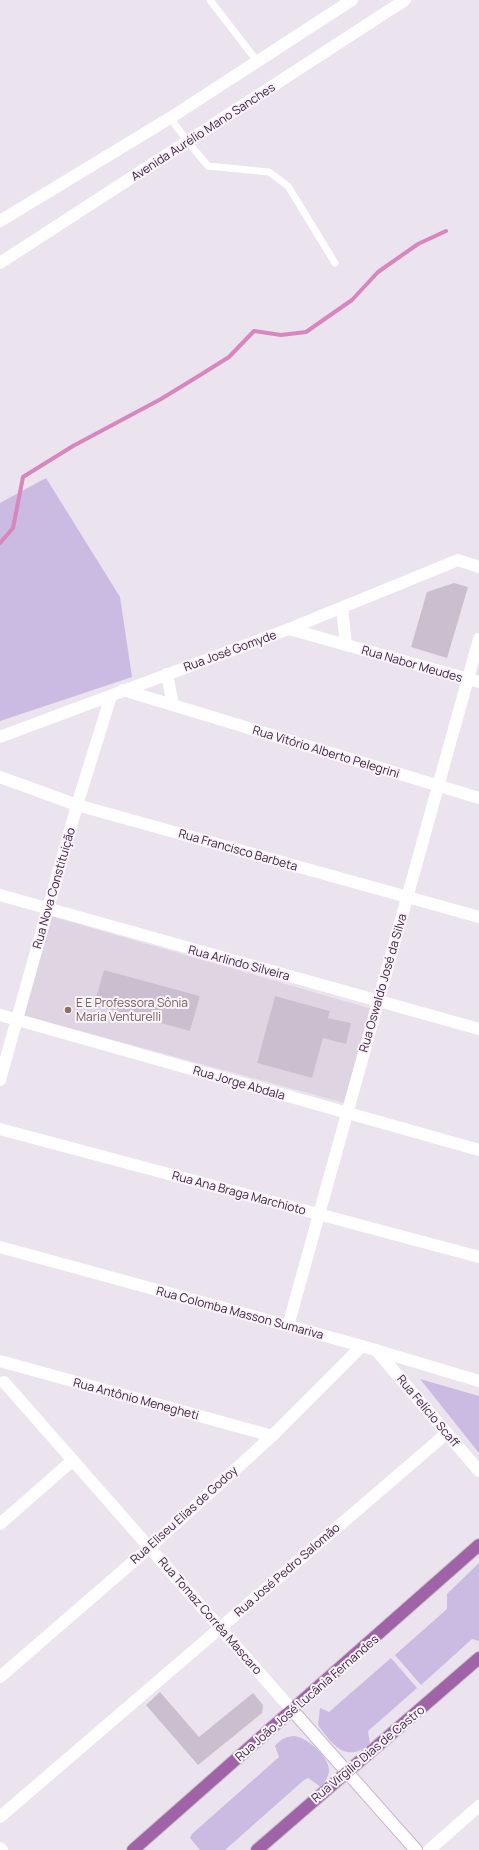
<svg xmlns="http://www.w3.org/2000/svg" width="479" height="1850" viewBox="0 0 479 1850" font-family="Manrope,sans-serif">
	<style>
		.built { fill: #ded4e2; fill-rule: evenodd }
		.green { fill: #cbbae1 }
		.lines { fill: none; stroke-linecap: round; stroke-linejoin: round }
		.stream { stroke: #d886be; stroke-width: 4 }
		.building { fill: #cabfcf }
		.secondary-casing { stroke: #cab5cf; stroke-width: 14 }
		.primary-casing { stroke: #c9c1ca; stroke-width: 14 }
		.lane { stroke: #fff; stroke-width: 7 }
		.street { stroke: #fff; stroke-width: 12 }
		.secondary { stroke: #fff; stroke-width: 12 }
		.primary { stroke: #a163a8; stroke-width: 12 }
		.education-dot { fill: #8d6e63; stroke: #f8f4fa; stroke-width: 1.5 }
		.labels { text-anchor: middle; stroke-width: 4; stroke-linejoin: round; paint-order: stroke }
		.street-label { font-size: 12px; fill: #3e2041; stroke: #f8f4fa }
		.education-label { font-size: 12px; fill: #785e54; stroke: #f8f4fa; text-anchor: start }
	</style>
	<rect width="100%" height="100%" fill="#ebe3ee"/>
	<path class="built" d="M50 916 372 1009 345 1103 22 1015ZM104 970 200 996 190 1031 95 1005ZM275 996 330 1011 312 1078 257 1063ZM334 1019 351 1023 329 1039Z"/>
	<g class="green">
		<path d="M46 478 120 597 132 677 0 721V503Z"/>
		<path d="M420 1379 479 1396V1453Z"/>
		<path d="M479 1563V1641L472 1639 421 1685 395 1655 447 1609V1594Z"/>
		<path d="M391 1658 417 1688 368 1731 370 1744C346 1764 332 1744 318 1725L320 1708 329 1712Z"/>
		<path d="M294 1736C306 1737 329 1756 329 1770 329 1776 325 1782 321 1787L308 1778 304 1780 225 1850H200L190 1838 192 1834 279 1757 275 1746C281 1739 285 1737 294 1736Z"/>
	</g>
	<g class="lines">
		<path class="stream" d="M0 543 13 528 23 477 73 446 161 399 197 377 229 357 254 331 281 335 306 332 352 300 378 272 418 244 446 231"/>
	</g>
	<g class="building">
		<path d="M454 583 468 587 447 658 411 647 427 592Z"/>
		<path d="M104 970 200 996 190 1031 94 1005Z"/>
		<path d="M275 996 330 1011 328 1018 351 1023 346 1044 323 1038 312 1078 257 1063Z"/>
		<path d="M160 1692 199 1737 253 1693 263 1705 262 1713 198 1765 146 1705Z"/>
	</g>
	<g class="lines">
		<defs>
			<path id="secondary" d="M293 1711 416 1850"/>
			<g id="primary">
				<path d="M133 1850 479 1545"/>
				<path d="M257 1850 479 1658"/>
			</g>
		</defs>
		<use href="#secondary" class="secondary-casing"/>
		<use href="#primary" class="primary-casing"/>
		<g class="lane">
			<path d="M210 0 257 61"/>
			<path d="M170 118 188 142 208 166 269 172 288 186 335 263"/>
		</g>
		<g class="street">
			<path d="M0 221 170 118 352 0"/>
			<path d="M0 263 405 0"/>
			<path d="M342 608 346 645"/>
			<path d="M289 629 479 682"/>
			<path d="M167 674 173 705"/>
			<path d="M123 690 479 798"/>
			<path d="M0 737 289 629 458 560 479 567"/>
			<path d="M0 777 77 805 479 917"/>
			<path d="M0 895 479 1029"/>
			<path d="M0 1015 479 1150"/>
			<path d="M0 1080 77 805 111 696"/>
			<path d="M0 1129 479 1257"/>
			<path d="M0 1247 362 1346 479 1381"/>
			<path d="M288 1326 479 639"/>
			<path d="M376 1350 479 1471"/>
			<path d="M0 1361 272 1436"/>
			<path d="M4 1382 293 1711"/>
			<path d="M0 1524 73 1460"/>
			<path d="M0 1677 149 1548 272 1436 362 1346"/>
			<path d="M0 1817 447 1433"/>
			<path d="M0 1848 2 1850"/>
			<path d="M429 1850 479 1806"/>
		</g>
		<use href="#secondary" class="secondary"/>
		<use href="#primary" class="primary"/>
	</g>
	<circle class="education-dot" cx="68" cy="1010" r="4"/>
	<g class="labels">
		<g class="street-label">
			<text transform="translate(203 132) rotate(-33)" y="4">Avenida Aurélio Mano Sanches</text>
			<text transform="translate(230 651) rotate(-20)" y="4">Rua José Gomyde</text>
			<text transform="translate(412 664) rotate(16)" y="4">Rua Nabor Meudes</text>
			<text transform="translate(326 752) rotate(17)" y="4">Rua Vitório Alberto Pelegrini</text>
			<text transform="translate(238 850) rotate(16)" y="4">Rua Francisco Barbeta</text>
			<text transform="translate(54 888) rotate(-74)" y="4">Rua Nova Constituição</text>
			<text transform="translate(239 963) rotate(15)" y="4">Rua Arlindo Silveira</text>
			<text transform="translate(383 983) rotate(-74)" y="4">Rua Oswaldo José da Silva</text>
			<text transform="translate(239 1083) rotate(16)" y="4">Rua Jorge Abdala</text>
			<text transform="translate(239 1193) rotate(15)" y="4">Rua Ana Braga Marchioto</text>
			<text transform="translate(240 1313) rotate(15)" y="4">Rua Colomba Masson Sumariva</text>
			<text transform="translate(136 1399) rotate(15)" y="4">Rua Antônio Menegheti</text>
			<text transform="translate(428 1411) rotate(50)" y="4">Rua Felício Scaff</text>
			<text transform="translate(184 1515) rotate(-42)" y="4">Rua Eliseu Elias de Godoy</text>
			<text transform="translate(287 1570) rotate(-41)" y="4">Rua José Pedro Salomão</text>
			<text transform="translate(210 1616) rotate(49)" y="4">Rua Tomaz Corrêa Mascaro</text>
			<text transform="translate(307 1698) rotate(-41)" y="4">Rua João José Lucânia Fernandes</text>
			<text transform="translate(368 1754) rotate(-40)" y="4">Rua Virgílio Dias de Castro</text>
		</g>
		<g class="education-label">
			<text x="76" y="1007">E E Professora Sônia<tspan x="76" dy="14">Maria Venturelli</tspan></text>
		</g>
	</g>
</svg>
